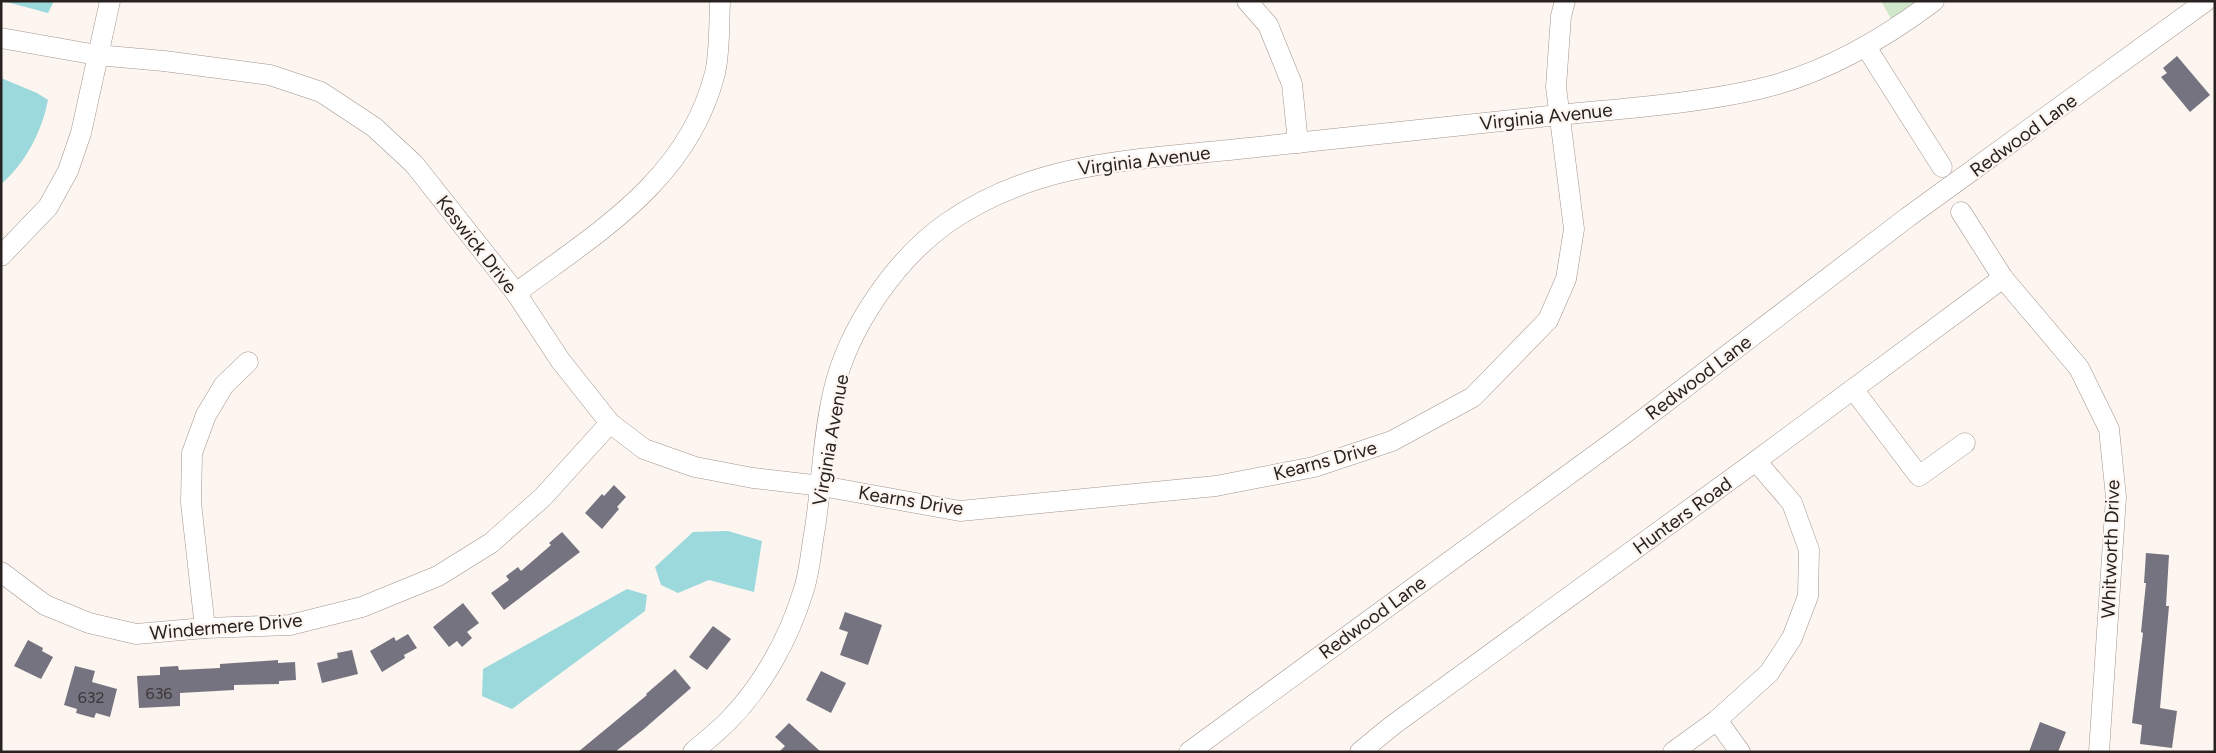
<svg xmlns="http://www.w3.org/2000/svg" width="2216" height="753" viewBox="0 0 2216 753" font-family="Figtree,sans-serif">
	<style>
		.green { fill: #d1e7ca }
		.water { fill: #9cd9dc }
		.building { fill: #75737f }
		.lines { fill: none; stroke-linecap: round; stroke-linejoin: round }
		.minor-casing { stroke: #a2958e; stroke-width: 21 }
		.minor { stroke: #fff; stroke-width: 20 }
		.labels { text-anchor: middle; stroke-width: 4.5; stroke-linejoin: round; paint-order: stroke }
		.number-label { font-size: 16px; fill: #3b3638 }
		.street-label { font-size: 19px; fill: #282220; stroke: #fdf5f0 }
	</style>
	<rect width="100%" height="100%" fill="#fdf5f0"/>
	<path class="green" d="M1881 1H1929L1895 26Z"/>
	<g class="water">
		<path d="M3 1H54L48 13Z"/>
		<path d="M1 78 37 93 48 100C42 131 25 164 1 184Z"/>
		<path d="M728 531 762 541 754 592 709 580 678 593 661 585 655 567 693 532Z"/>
		<path d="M627 589 647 595 645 611 512 709 482 696 483 669Z"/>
	</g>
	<g class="building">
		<path d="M2177 56 2210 95 2190 112 2161 77 2167 73 2163 68Z"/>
		<path d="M614 485 626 497 617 507 619 509 602 529 585 513 602 494 604 496Z"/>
		<path d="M562 532 580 552 504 610 491 593 509 580 506 576 518 567 521 571 551 545 549 543Z"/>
		<path d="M2146 553 2169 555 2166 606H2169L2160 708 2177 711 2172 748 2140 744 2142 725 2132 723 2143 633 2141 632 2146 583H2144Z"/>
		<path d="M463 603 479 623 467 632 472 638 462 647 457 641 449 647 433 627Z"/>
		<path d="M845 612 882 625 868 665 840 655 848 632 839 629Z"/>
		<path d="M713 626 731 639 707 670 689 657Z"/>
		<path d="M408 634 417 648 404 655 405 658 382 672 370 651 394 637 396 641Z"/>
		<path d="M28 640 43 648 42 651 53 657 41 679 14 666Z"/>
		<path d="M352 650 358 674 322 683 317 663 338 658 337 653Z"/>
		<path d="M278 660V663L295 662 296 680 279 681V684L234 685V690L180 693V706L139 708 137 676 160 675V667L178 666 179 670 220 668V664Z"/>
		<path d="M75 666 95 671 92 682 117 689 110 717 96 713 94 718 76 713 77 709 64 705Z"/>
		<path d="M675 669 691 688 644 729 615 752H578L647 695 646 694Z"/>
		<path d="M821 671 846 683 831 713 806 700Z"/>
		<path d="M2040 722 2066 732 2058 752H2029Z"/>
		<path d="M789 723 821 752H779L785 746 775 737Z"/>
	</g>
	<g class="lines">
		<defs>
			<g id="minor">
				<path d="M1247 1 1268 25 1292 84 1298 143"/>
				<path d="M1 38 97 55 164 61 270 75 321 92 374 127 414 164 516 293 560 360 610 423 644 449 695 467 753 478 822 486 960 511 1216 486 1314 467 1392 441 1473 397 1548 320 1566 279 1574 229 1556 87 1561 16 1565 1"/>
				<path d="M1866 47 1942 167"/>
				<path d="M1961 212 2003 278 2079 368 2109 429 2116 497 2099 752"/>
				<path d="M1 256 48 207 68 171 81 133 110 1"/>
				<path d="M516 293C598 232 688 180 715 73 720 52 719 23 720 1"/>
				<path d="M1853 389 1919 476 1965 443"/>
				<path d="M1 572 45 605 89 623 136 634 205 628 290 625 362 607 438 576 491 543 543 497 610 423"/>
				<path d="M205 628 191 503 192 453 206 415 224 385 248 362"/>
				<path d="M1717 720 1740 752"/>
				<path d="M693 752C705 741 719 731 730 719 763 685 789 638 803 592 810 572 811 549 815 528 822 483 823 433 834 389 849 327 895 260 947 223 1033 163 1129 160 1229 150 1330 139 1431 128 1531 118 1607 109 1685 106 1759 89 1824 74 1882 40 1934 1"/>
				<path d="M1189 752 1624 434 1908 217 2206 1"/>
				<path d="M1360 752 1393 725 1756 461 2003 278"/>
				<path d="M1673 752 1717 720 1769 673 1792 638 1808 596 1809 550 1792 503 1756 461"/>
			</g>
		</defs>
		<use href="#minor" class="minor-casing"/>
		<use href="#minor" class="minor"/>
	</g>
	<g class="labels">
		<g class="number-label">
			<text x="159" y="699">636</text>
			<text x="91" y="703">632</text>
		</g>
		<g class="street-label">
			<text transform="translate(1546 116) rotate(-6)" y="7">Virginia Avenue</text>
			<text transform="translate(2023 135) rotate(-36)" y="7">Redwood Lane</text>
			<text transform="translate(1144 160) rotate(-7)" y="7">Virginia Avenue</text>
			<text transform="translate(477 244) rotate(52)" y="7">Keswick Drive</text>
			<text transform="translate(1698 377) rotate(-37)" y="7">Redwood Lane</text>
			<text transform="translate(830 440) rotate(-80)" y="7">Virginia Avenue</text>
			<text transform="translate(1325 460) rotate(-15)" y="7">Kearns Drive</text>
			<text transform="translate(911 500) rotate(9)" y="7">Kearns Drive</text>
			<text transform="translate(1682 515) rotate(-36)" y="7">Hunters Road</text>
			<text transform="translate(2110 549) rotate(-88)" y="7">Whitworth Drive</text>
			<text transform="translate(1372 617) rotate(-36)" y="7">Redwood Lane</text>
			<text transform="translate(226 626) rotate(-5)" y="7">Windermere Drive</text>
		</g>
	</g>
	<rect width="2216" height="753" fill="none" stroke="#282220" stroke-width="5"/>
</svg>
